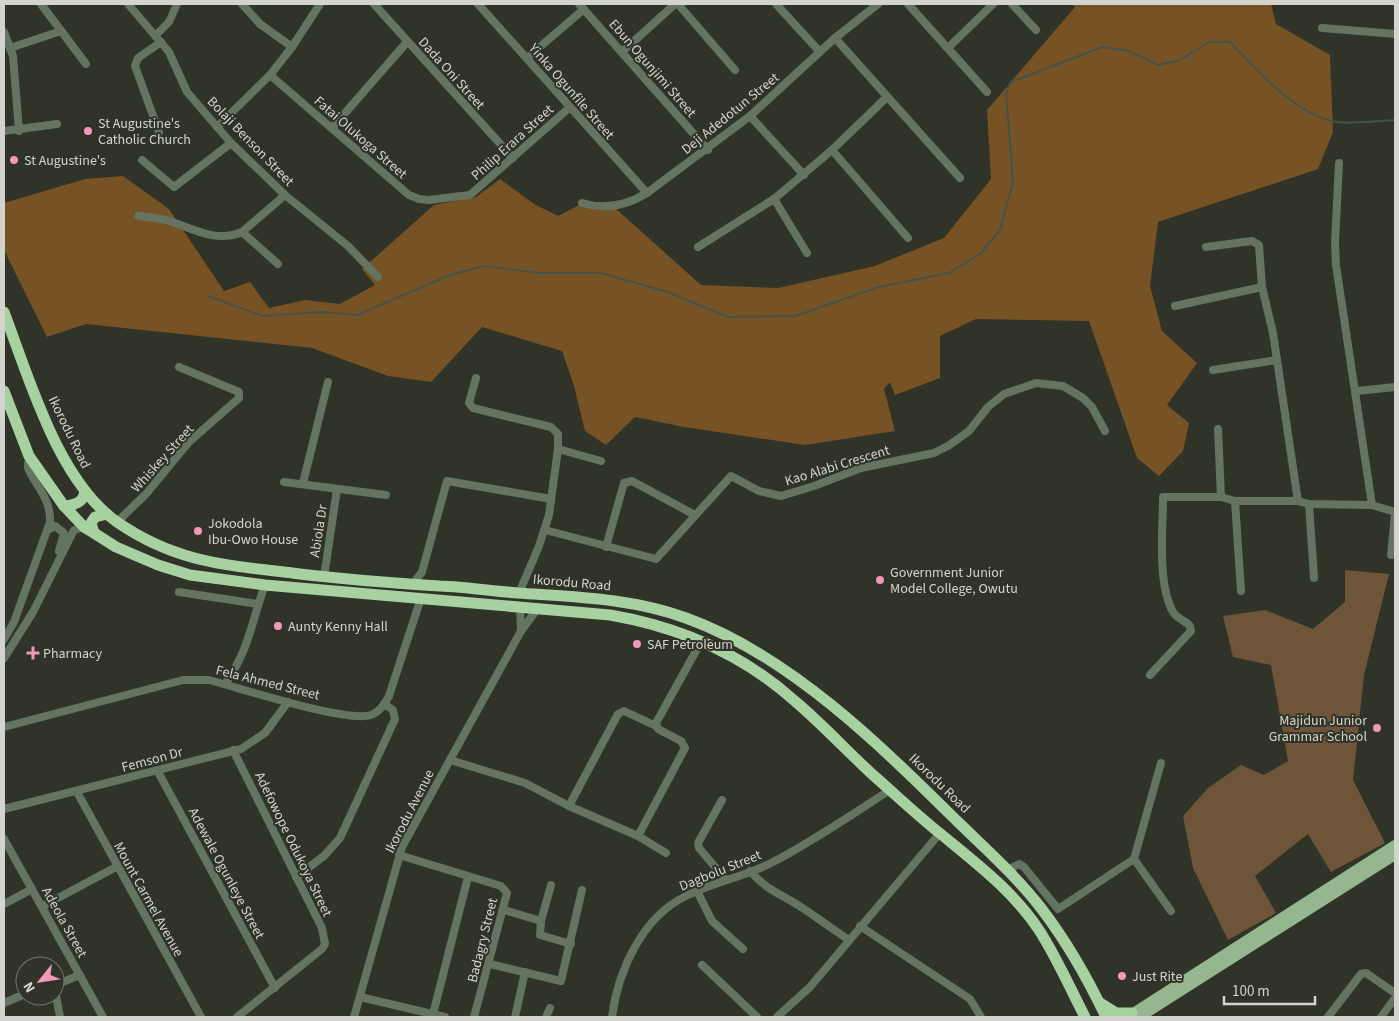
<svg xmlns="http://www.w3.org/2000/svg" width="1399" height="1021" viewBox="0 0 1399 1021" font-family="'Source Sans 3',sans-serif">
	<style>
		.green { fill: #6e5539 }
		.forest { fill: #775224 }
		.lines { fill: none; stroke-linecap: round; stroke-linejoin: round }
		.stream { stroke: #44524a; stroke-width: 2 }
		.minor { stroke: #647461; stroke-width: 8 }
		.major { stroke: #94b78f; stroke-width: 10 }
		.highway { stroke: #a7d1a1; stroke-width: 11 }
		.poi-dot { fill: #f09ab7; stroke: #303328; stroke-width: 2 }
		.labels { text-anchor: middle; stroke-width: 4; stroke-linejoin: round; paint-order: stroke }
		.street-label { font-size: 14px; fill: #d3d4ce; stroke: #303328 }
		.poi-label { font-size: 14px; fill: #d3d4ce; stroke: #303328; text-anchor: start }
	</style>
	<rect width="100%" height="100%" fill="#303328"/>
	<path class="green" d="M1345 570 1389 574 1364 675 1353 780 1385 843 1331 872 1308 834 1255 876 1276 913 1228 940 1193 868 1183 816 1208 788 1241 765 1264 775 1288 761 1271 665 1233 657 1223 616 1265 610 1313 629 1345 602Z"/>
	<path class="forest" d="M1072 4H1271L1276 24 1330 55 1333 132 1318 169 1158 222 1150 286 1162 331 1197 363 1167 405 1189 423 1183 451 1159 476 1137 458 1089 321 976 319 940 336V378L895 395 890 382 884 389 895 431 805 445 684 427 635 417 606 445 585 431 574 386 562 351 482 327 431 382 388 376 312 348 86 324 47 337 4 250V203L85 179 123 176 169 209 224 291 250 282 269 308 305 300 340 304 375 285 362 269 434 205 476 197 500 179 534 204 558 216 581 204 615 208 701 285 778 288 875 266 944 238 991 179 987 110 1075 7Z"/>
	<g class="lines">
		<path class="stream" d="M208 296 262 316 323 312 357 315 450 275 485 266 538 273H600L668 292 728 317 795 316 879 287 949 273 980 254 1000 230 1013 182 1006 92 1011 82 1102 47 1129 51 1158 65 1180 60 1209 42H1230C1257 70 1297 116 1337 122 1355 124 1377 121 1395 120"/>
		<g class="minor">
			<path d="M41 4 86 64"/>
			<path d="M128 4 169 52 187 92 231 143 285 195 348 246 378 277"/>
			<path d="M242 4 260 24 292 47"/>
			<path d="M374 4 513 158"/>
			<path d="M478 4 647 193"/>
			<path d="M579 4 708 150"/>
			<path d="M678 4 735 70"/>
			<path d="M776 4 820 52"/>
			<path d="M908 4 987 92"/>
			<path d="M1012 4 1036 30"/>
			<path d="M1322 28 1395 34"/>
			<path d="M4 32 13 56 19 131"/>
			<path d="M156 35 169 22 177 4"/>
			<path d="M835 38 960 178"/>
			<path d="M10 48 61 31"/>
			<path d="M948 48 993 4"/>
			<path d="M622 52 675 4"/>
			<path d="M527 58 584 9"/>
			<path d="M270 75 409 195 419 199 429 200 470 195 569 108"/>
			<path d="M750 116 804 175"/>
			<path d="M217 127 270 75 292 47 320 4"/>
			<path d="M332 128 407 42"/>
			<path d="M4 131 57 124"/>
			<path d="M159 132 135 66 138 58 161 42"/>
			<path d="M832 150 908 238"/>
			<path d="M142 160 174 187 231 143"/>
			<path d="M1339 163 1335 243 1336 265 1372 505"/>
			<path d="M774 199 807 253"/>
			<path d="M582 203C605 210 626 206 647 193L750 116 835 38 878 4"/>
			<path d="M138 216C149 217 159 218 170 221 193 229 217 243 242 232L278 264"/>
			<path d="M242 232 285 195"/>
			<path d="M698 247 774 199 832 150 887 97"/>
			<path d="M1206 247 1252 241 1259 245 1262 287 1273 333 1298 501"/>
			<path d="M1175 306 1262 287"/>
			<path d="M1213 370 1277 360"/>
			<path d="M476 378 469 403 473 408 551 427 558 434V449L549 515 539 546 519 593"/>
			<path d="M1357 391 1395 387"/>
			<path d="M1218 429 1221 497"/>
			<path d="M558 449 601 461"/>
			<path d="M284 482 386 495"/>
			<path d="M303 483 328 382"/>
			<path d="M1235 501 1241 591"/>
			<path d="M1309 504 1314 578"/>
			<path d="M117 522 146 494 189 442 239 398V392L179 367"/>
			<path d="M48 530 55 526 64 533 59 551"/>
			<path d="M545 530 656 559 731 476 759 491 781 496 814 486 861 468 934 453 948 446 969 431 988 407 1004 394 1036 383 1063 386 1083 398 1092 407 1105 431"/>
			<path d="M606 547 624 483 632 481 695 515"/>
			<path d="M1391 555 1395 515"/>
			<path d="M324 577 337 489"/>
			<path d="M413 584 422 572 447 481 551 499"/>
			<path d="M179 592 258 604"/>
			<path d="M520 606 521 631"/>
			<path d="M4 639 14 622 50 522C51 499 37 488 28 468V463L31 460"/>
			<path d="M4 658 33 612 74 530 84 527"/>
			<path d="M1150 675 1191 631 1190 626C1185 620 1177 619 1173 612 1157 583 1163 529 1163 497H1221L1235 501H1298L1309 504 1372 505 1395 512"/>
			<path d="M225 684C250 648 251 623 265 585"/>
			<path d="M4 727 183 680H209C240 688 346 723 371 715 380 712 385 703 389 696L421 598"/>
			<path d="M233 750 322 928 325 944 322 949 237 1017"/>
			<path d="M450 760 525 783 569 806 638 836 666 853"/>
			<path d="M157 770 275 988"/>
			<path d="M77 792 201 1017"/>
			<path d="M722 800 698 843 699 848 726 880"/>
			<path d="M569 806 618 714 624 711 656 726"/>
			<path d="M4 809 241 749 265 733 288 702"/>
			<path d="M638 836 685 748 681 741 658 729 656 723 702 640"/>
			<path d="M4 839 103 1017"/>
			<path d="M399 855 501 886 507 893 474 1017"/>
			<path d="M1134 859 1161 763"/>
			<path d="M1007 870 1019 864 1024 867 1058 909 1134 859 1171 911"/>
			<path d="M750 871C768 892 783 894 804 909 819 919 834 930 849 940"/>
			<path d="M296 877 324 856 340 838 395 719 393 710 384 704"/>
			<path d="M697 891 712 921 743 949"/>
			<path d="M4 904 32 889"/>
			<path d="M43 906 116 867"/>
			<path d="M504 910 541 921 540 935 571 944"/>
			<path d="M541 921 551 885"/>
			<path d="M860 926 970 999 981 1017"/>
			<path d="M490 964 561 981 582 890"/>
			<path d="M702 965 757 1017"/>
			<path d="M55 985 80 975"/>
			<path d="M55 990 60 1017"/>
			<path d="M360 997 445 1017"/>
			<path d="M4 1003 25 994"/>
			<path d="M433 1014 468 877"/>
			<path d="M354 1017 402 847 521 631 538 608"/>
			<path d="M515 1017 525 972"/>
			<path d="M546 1017 550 1008"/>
			<path d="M612 1017C618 971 642 917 686 896 713 882 744 877 771 863 812 842 851 815 890 790"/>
			<path d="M777 1017 810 987 940 833"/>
			<path d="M1328 1017 1361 974 1366 973 1395 993"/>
			<path d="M1381 1017 1395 998"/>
		</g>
		<g class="major">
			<path d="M1127 1017 1395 845"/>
			<path d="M1140 1017 1395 855"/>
		</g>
		<g class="highway">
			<path d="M4 312C29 378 58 481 117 522 175 562 224 565 292 573 341 579 391 583 440 586 466 587 492 591 518 593 575 597 632 598 686 618 789 655 880 745 957 821 986 849 1016 876 1041 908 1067 942 1088 979 1106 1017"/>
			<path d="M4 391 29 456 64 506 84 527 94 533 116 547 158 565 190 575 265 585 610 615C680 627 743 654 796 702 823 725 847 751 873 775 896 795 918 816 942 835 976 863 1014 892 1039 930 1057 958 1070 988 1085 1017"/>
			<path d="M64 506C74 505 83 503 85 492"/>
			<path d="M94 533 91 523 95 517 107 514"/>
			<path d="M1100 1003 1116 1013H1132"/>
		</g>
	</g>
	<g class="poi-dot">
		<circle cx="88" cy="131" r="5"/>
		<circle cx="14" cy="160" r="5"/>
		<circle cx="198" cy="531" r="5"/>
		<circle cx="880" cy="580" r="5"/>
		<circle cx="278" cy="626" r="5"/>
		<circle cx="637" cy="644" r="5"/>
		<path d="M30.5 645.5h5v5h5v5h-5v5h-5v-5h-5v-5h5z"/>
		<circle cx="1377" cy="728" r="5"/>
		<circle cx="1122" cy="976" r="5"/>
	</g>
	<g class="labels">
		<g class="street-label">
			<text transform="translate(653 68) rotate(49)" y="5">Ebun Ogunjimi Street</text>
			<text transform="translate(452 73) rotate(48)" y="5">Dada Oni Street</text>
			<text transform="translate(572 91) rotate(49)" y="5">Yinka Ogunfile Street</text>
			<text transform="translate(730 113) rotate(-39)" y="5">Deji Adedotun Street</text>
			<text transform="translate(361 137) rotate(41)" y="5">Fatai Olukoga Street</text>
			<text transform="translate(251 141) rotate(46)" y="5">Bolaji Benson Street</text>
			<text transform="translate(512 142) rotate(-42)" y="5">Philip Erara Street</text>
			<text transform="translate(70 432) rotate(64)" y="5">Ikorodu Road</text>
			<text transform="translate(162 458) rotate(-48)" y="5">Whiskey Street</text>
			<text transform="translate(837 465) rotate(-17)" y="5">Kao Alabi Crescent</text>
			<text transform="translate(318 531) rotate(-81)" y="5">Abiola Dr</text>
			<text transform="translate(572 582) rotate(5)" y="5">Ikorodu Road</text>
			<text transform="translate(268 682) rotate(14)" y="5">Fela Ahmed Street</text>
			<text transform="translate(152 759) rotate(-15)" y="5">Femson Dr</text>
			<text transform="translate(940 783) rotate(44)" y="5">Ikorodu Road</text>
			<text transform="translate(409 811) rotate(-63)" y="5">Ikorodu Avenue</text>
			<text transform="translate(294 844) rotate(64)" y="5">Adefowope Odukoya Street</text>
			<text transform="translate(720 870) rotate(-22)" y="5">Dagbolu Street</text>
			<text transform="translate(227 873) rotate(62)" y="5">Adewale Ogunleye Street</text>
			<text transform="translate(149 899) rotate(61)" y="5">Mount Carmel Avenue</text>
			<text transform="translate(65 922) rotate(61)" y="5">Adeola Street</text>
			<text transform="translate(482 940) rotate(-76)" y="5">Badagry Street</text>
		</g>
		<g class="poi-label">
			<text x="98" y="128">St Augustine's<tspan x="98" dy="16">Catholic Church</tspan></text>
			<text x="24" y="165">St Augustine's</text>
			<text x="208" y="528">Jokodola<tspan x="208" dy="16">Ibu-Owo House</tspan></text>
			<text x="890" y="577">Government Junior<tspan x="890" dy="16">Model College, Owutu</tspan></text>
			<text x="288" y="631">Aunty Kenny Hall</text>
			<text x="647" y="649">SAF Petroleum</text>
			<text x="43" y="658">Pharmacy</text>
			<text x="1367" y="725" text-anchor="end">Majidun Junior<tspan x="1367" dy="16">Grammar School</tspan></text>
			<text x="1132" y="981">Just Rite</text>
		</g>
	</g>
	<rect width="1399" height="1021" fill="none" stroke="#d3d4ce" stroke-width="10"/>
	<g transform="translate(40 981) rotate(240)"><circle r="24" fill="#303328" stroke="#71736a"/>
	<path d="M0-4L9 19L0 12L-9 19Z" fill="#f09ab7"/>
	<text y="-8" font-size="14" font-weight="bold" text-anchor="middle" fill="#d3d4ce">N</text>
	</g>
	<path d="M1224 996v8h91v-8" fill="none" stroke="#d3d4ce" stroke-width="2.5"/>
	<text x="1232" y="996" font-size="15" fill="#d3d4ce" stroke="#303328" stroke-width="4" paint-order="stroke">100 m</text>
</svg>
